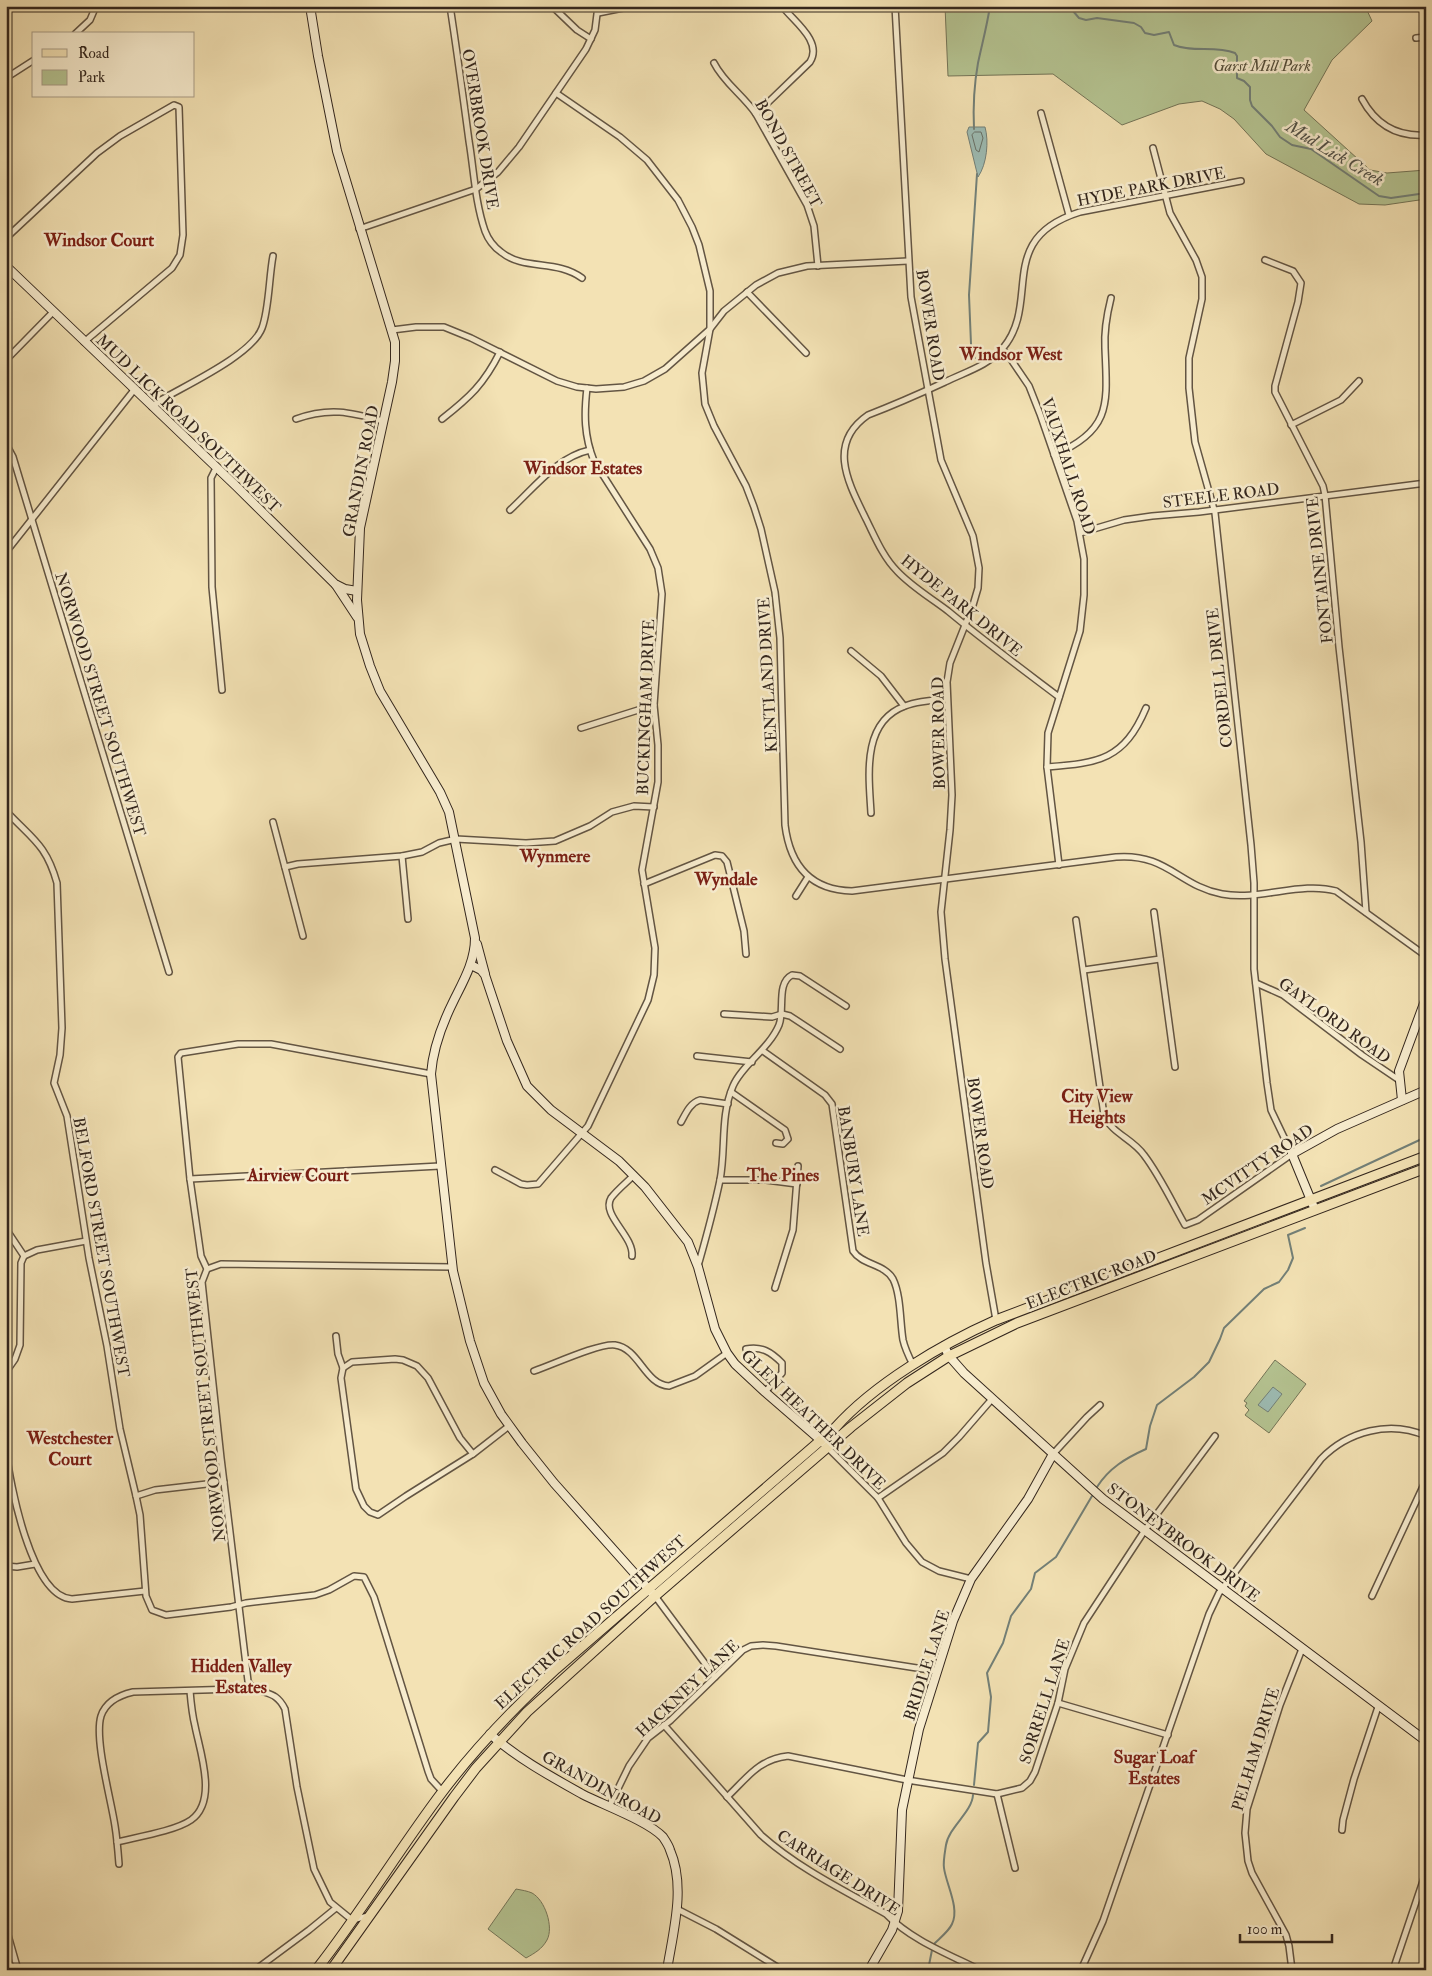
<svg xmlns="http://www.w3.org/2000/svg" width="1432" height="1976" viewBox="0 0 1432 1976" font-family="'IM FELL Double Pica',serif">
	<style>
		.green { fill: #b5c492; stroke: #747558 }
		.water { fill: #9dbcb4; stroke: #738078 }
		.lines { fill: none; stroke-linecap: round; stroke-linejoin: round }
		.shore { stroke: #687168; stroke-width: 1 }
		.stream { stroke: #738078; stroke-width: 2 }
		.street-casing { stroke: #635543; stroke-width: 8 }
		.secondary-casing { stroke: #33261d; stroke-width: 10 }
		.primary-casing { stroke: #33261d; stroke-width: 11 }
		.street { stroke: #f7ecce; stroke-width: 5 }
		.secondary { stroke: #f7ecce; stroke-width: 8 }
		.primary { stroke: #f3e2b4; stroke-width: 9 }
		.labels { text-anchor: middle; stroke-width: 5; stroke-linejoin: round; paint-order: stroke }
		.park-label { font-size: 16px; font-style: italic; fill: #544e3a; stroke: #f7ecce }
		.street-label { font-size: 16px; fill: #33261d; stroke: #f7ecce }
		.water-label { font-size: 18px; font-style: italic; fill: #53534a; stroke: #f7ecce }
		.neighbourhood-label { font-size: 18px; font-weight: bold; fill: #7a1f14; stroke: #f7ecce }
	</style>
	<rect width="100%" height="100%" fill="#f3e2b4"/>
	<filter id="stains"><feTurbulence type="fractalNoise" baseFrequency=".004" numOctaves="4"/><feColorMatrix values="0 0 0 0 .2 0 0 0 0 .09 0 0 0 0 .02 0 0 0 .5 -.17"/></filter>
	<radialGradient id="worn" r=".72"><stop offset=".6" stop-color="#630" stop-opacity="0"/><stop offset="1" stop-color="#630" stop-opacity=".3"/></radialGradient>
	<g class="green">
		<path d="M945 6H1365L1372 21 1332 60 1304 110 1370 170 1387 173 1426 170V199L1385 205 1359 204 1266 154 1234 119 1220 109 1202 101 1179 104 1122 125 1053 74 948 76Z"/>
		<path d="M1275 1360 1306 1384 1269 1433 1245 1415 1249 1410 1245 1406 1247 1403 1244 1401Z"/>
		<path d="M516 1889C521 1890 528 1891 532 1893 545 1900 554 1927 547 1940 542 1949 535 1953 526 1958L488 1929Z"/>
	</g>
	<g class="water">
		<path d="M969 127H985C989 141 987 164 978 177L967 132Z"/>
		<path d="M1273 1387 1282 1394 1268 1412 1258 1405Z"/>
	</g>
	<g class="lines">
		<path class="shore" d="M975 132H981L983 138 979 152 976 150 972 135Z"/>
		<g class="stream">
			<path d="M1063 6 1073 11 1079 18 1086 20 1097 18 1134 23 1141 27 1145 33 1154 35 1169 32 1174 45C1193 53 1215 45 1235 53L1237 56V78L1244 81 1250 87V100L1252 106 1272 126 1280 137 1292 145 1311 149 1379 196 1391 198 1426 193"/>
			<path d="M974 129C973 107 974 85 978 63 982 44 987 26 990 6"/>
			<path d="M975 358 971 344 969 295 977 174"/>
			<path d="M1321 1186 1426 1137"/>
			<path d="M1426 1338 1423 1347 1422 1377 1426 1378"/>
			<path d="M1097 1487C1109 1468 1126 1458 1146 1449L1150 1426 1157 1405 1194 1377 1209 1362 1220 1339 1224 1328 1264 1289 1279 1282 1288 1270 1293 1258 1288 1235 1305 1228"/>
			<path d="M974 1785 978 1743 988 1732 991 1697 987 1673 1003 1643 1011 1616 1031 1589 1035 1573 1056 1557 1092 1496"/>
			<path d="M934 1944C940 1938 949 1931 952 1924 960 1908 946 1884 944 1868 943 1861 945 1852 946 1845 949 1827 972 1812 973 1795"/>
			<path d="M928 1970 932 1950"/>
		</g>
		<defs>
			<g id="street">
				<path d="M450 6C457 51 463 96 469 141 474 171 475 202 485 231 488 239 494 247 501 252 524 271 556 259 582 278"/>
				<path d="M552 6 577 30 591 39"/>
				<path d="M895 6 911 297 941 460 973 536 979 568 978 588 973 605 950 663 947 682 952 795 950 830 941 912 945 959 986 1263 996 1320"/>
				<path d="M598 13 633 6"/>
				<path d="M75 34 90 20 96 6"/>
				<path d="M1416 38 1426 37"/>
				<path d="M714 63C724 83 743 95 756 114L807 205 814 226 818 266"/>
				<path d="M6 78 34 60"/>
				<path d="M556 93 620 137 647 160 678 200 692 227 699 245 710 291V329L702 373 705 404 714 426 746 486 754 507 761 529 775 592 780 638 785 825C790 865 810 890 852 891L1116 857C1167 853 1179 886 1222 894 1260 901 1301 881 1336 891L1426 956"/>
				<path d="M1362 99C1376 125 1397 137 1426 135"/>
				<path d="M1041 113 1069 215"/>
				<path d="M756 114 810 62C823 41 793 21 782 6"/>
				<path d="M359 229 476 189 498 172 519 147 586 49 595 30 598 6"/>
				<path d="M6 238 97 153 120 136 174 105 179 107 183 235 180 255 172 268 84 342"/>
				<path d="M1265 260 1293 271 1301 283 1298 302 1275 386V392L1323 486 1325 495 1339 647 1361 842 1366 912"/>
				<path d="M747 292 806 353"/>
				<path d="M392 330 416 327H444L471 338 557 381 577 387 596 389 624 387 644 381 665 369 710 329 724 311 756 285 778 273 807 266 908 261"/>
				<path d="M1002 349 1010 358 1029 386 1040 414 1077 521 1084 559V595L1080 631 1048 733 1047 767 1059 865"/>
				<path d="M6 360 53 312"/>
				<path d="M152 407 161 400C186 385 252 355 262 328 269 310 269 277 273 256"/>
				<path d="M296 419C329 407 350 412 383 421"/>
				<path d="M442 419C470 397 484 384 500 352"/>
				<path d="M1291 425 1341 400 1359 381"/>
				<path d="M6 444 13 457 19 477 169 972"/>
				<path d="M1054 455C1113 430 1107 402 1105 348 1104 331 1107 314 1111 298"/>
				<path d="M216 468 211 478 212 587 222 690"/>
				<path d="M510 510C534 488 557 457 590 450"/>
				<path d="M1080 533 1124 520 1152 516 1199 512 1426 483"/>
				<path d="M6 552 134 390"/>
				<path d="M851 651 881 676 904 706"/>
				<path d="M1059 697C1022 669 984 641 948 611 931 598 912 587 897 571 883 557 875 537 866 519 849 484 826 444 868 415 894 405 919 394 945 382 965 372 988 366 1003 348 1042 301 994 239 1080 212L1241 181"/>
				<path d="M581 728 654 705"/>
				<path d="M1047 767C1099 763 1124 760 1146 708"/>
				<path d="M6 811C32 839 46 844 57 883L62 1028 60 1055 54 1083 67 1116 89 1258 107 1346 120 1429 136 1496 140 1515 146 1596 152 1610 166 1615 231 1607 246 1603 315 1595 329 1590 354 1576 364 1577 374 1597 428 1771 431 1779 443 1792"/>
				<path d="M871 813C869 777 861 722 905 706 918 701 933 700 947 699"/>
				<path d="M273 822 303 936"/>
				<path d="M402 856 408 919"/>
				<path d="M285 867 298 864 402 856 422 852 439 843 456 839 526 843 555 841 590 826 612 812 634 806 654 807"/>
				<path d="M644 884 715 855 722 856 727 862 744 931 746 954"/>
				<path d="M796 896 808 877"/>
				<path d="M1154 912 1175 1067"/>
				<path d="M1076 920 1104 1115C1112 1134 1132 1138 1144 1155 1160 1176 1172 1202 1185 1225L1198 1220 1292 1154 1271 1110 1267 1083 1254 969V883L1251 845 1215 513 1195 442 1189 388V358L1202 299V277L1196 260 1170 213 1153 148"/>
				<path d="M1084 970 1160 959"/>
				<path d="M1256 983 1283 995 1362 1055 1399 1080"/>
				<path d="M724 1014 772 1017 782 1014 790 1016 840 1049"/>
				<path d="M763 1051 825 1095 832 1104 853 1251C862 1265 885 1264 893 1279 901 1295 900 1322 903 1340 905 1349 909 1357 913 1365"/>
				<path d="M697 1056 752 1062"/>
				<path d="M731 1092 785 1130 788 1139 783 1144 776 1143"/>
				<path d="M681 1122C686 1113 690 1103 700 1100L728 1104"/>
				<path d="M495 1170 521 1184 527 1185 538 1184 588 1126 648 1000 654 975 655 948 642 870 658 782V745L654 705 662 594 658 568 650 549 594 461C584 436 584 414 587 388"/>
				<path d="M190 1179 440 1166"/>
				<path d="M720 1180H766L797 1184"/>
				<path d="M6 1229 24 1256 21 1263 20 1345 15 1359 6 1372"/>
				<path d="M24 1256 37 1250 86 1241"/>
				<path d="M632 1256C634 1236 601 1215 611 1198 617 1190 627 1182 634 1175"/>
				<path d="M698 1266C706 1238 714 1209 720 1180 726 1149 720 1116 733 1086 742 1065 769 1049 779 1025 785 1010 776 983 792 975L800 976 846 1006"/>
				<path d="M207 1269 221 1264 452 1267"/>
				<path d="M775 1288 793 1230 798 1166"/>
				<path d="M336 1336 338 1354 343 1368 341 1378 356 1489 364 1506 370 1512 378 1515 406 1496 473 1454 509 1426"/>
				<path d="M746 1349C762 1346 771 1352 782 1363V1373L765 1392"/>
				<path d="M343 1368 352 1362 395 1359 403 1360 417 1366 428 1378 460 1438 473 1454"/>
				<path d="M534 1371C552 1365 599 1343 615 1345 639 1348 645 1385 669 1386L695 1376 727 1353"/>
				<path d="M828 1448 878 1498 906 1543 922 1562 939 1571 971 1579"/>
				<path d="M6 1450C10 1484 31 1597 72 1599L145 1591"/>
				<path d="M1053 1454 1087 1417 1100 1405"/>
				<path d="M136 1496 155 1490 224 1482"/>
				<path d="M878 1498 943 1453 959 1437 992 1399"/>
				<path d="M6 1566 17 1567 35 1564"/>
				<path d="M655 1596 715 1677"/>
				<path d="M1372 1596 1426 1480"/>
				<path d="M250 1685 248 1681 221 1458 202 1282 207 1269 201 1256 190 1179 178 1057 181 1053 238 1044H271L431 1074"/>
				<path d="M250 1685C264 1696 275 1689 285 1709L297 1787 314 1869 330 1902 352 1920 368 1916"/>
				<path d="M1058 1703 1168 1735"/>
				<path d="M664 1725 761 1835C798 1868 843 1890 886 1914 911 1940 948 1954 980 1970"/>
				<path d="M997 1794 1015 1868"/>
				<path d="M727 1797C747 1778 759 1759 788 1756L907 1780 997 1794 1022 1788 1030 1781 1035 1772 1058 1703 1065 1669 1084 1623 1145 1530 1215 1436"/>
				<path d="M609 1807 629 1766 648 1738 671 1720 743 1650 751 1646 763 1645 776 1646 936 1671"/>
				<path d="M1342 1830 1343 1820 1354 1779 1378 1707"/>
				<path d="M117 1842C137 1837 175 1831 191 1820 218 1801 200 1752 195 1726 192 1714 191 1703 190 1691"/>
				<path d="M119 1864C118 1851 117 1838 115 1826 111 1799 94 1739 101 1716 106 1701 120 1695 133 1692L237 1689 250 1685"/>
				<path d="M677 1909 716 1929 782 1970"/>
				<path d="M6 1928 18 1970"/>
				<path d="M255 1970 309 1930 336 1908"/>
				<path d="M1081 1970 1103 1921 1209 1614 1219 1593 1321 1459C1348 1431 1390 1420 1426 1436"/>
				<path d="M1292 1970 1289 1946 1286 1935 1252 1873 1248 1861 1245 1833 1247 1809 1280 1705 1302 1649"/>
				<path d="M1393 1970 1426 1872"/>
			</g>
			<g id="secondary">
				<path d="M310 6 318 56 337 151 395 342V361L392 382 360 528 357 600 360 634 370 666 380 691 440 792 449 812 475 938C475 961 464 980 454 1000 442 1024 433 1047 431 1074L453 1271 470 1341 484 1383 501 1414 522 1443 554 1483 652 1593"/>
				<path d="M6 266 236 486 335 584 345 589 357 591"/>
				<path d="M336 585 357 617"/>
				<path d="M477 944 485 974"/>
				<path d="M471 965 481 970 485 975 507 1041 527 1086 551 1110 619 1161 645 1187 688 1242 698 1267 715 1329 727 1353 735 1364 765 1392 825 1444"/>
				<path d="M1402 1100 1399 1071 1426 998"/>
				<path d="M1315 1210 1292 1154 1337 1129 1426 1090"/>
				<path d="M944 1346 949 1356 964 1373 1103 1499 1426 1741"/>
				<path d="M490 1734C517 1758 550 1776 582 1794 603 1805 648 1821 663 1837 665 1840 669 1846 670 1850 686 1887 673 1932 667 1970"/>
				<path d="M869 1970 892 1930 898 1911 902 1810 919 1729 953 1621 971 1579 1028 1499 1053 1454"/>
			</g>
			<g id="primary">
				<path d="M316 1970C361 1913 399 1849 443 1791 477 1746 515 1707 556 1669L835 1428C874 1384 942 1344 996 1320L1426 1156"/>
				<path d="M331 1970 454 1797 476 1768 527 1712 655 1596 851 1427 907 1383 949 1356 1017 1323 1426 1168"/>
			</g>
		</defs>
		<use href="#street" class="street-casing"/>
		<use href="#secondary" class="secondary-casing"/>
		<use href="#primary" class="primary-casing"/>
		<use href="#street" class="street"/>
		<use href="#secondary" class="secondary"/>
		<use href="#primary" class="primary"/>
	</g>
	<g class="labels">
		<g class="park-label">
			<text x="1262" y="71">Garst Mill Park</text>
		</g>
		<g class="street-label">
			<text transform="translate(481 129) rotate(81)" y="6">OVERBROOK DRIVE</text>
			<text transform="translate(789 153) rotate(61)" y="6">BOND STREET</text>
			<text transform="translate(1151 186) rotate(-11)" y="6">HYDE PARK DRIVE</text>
			<text transform="translate(931 325) rotate(81)" y="6">BOWER ROAD</text>
			<text transform="translate(189 423) rotate(44)" y="6">MUD LICK ROAD SOUTHWEST</text>
			<text transform="translate(1069 466) rotate(72)" y="6">VAUXHALL ROAD</text>
			<text transform="translate(360 471) rotate(-79)" y="6">GRANDIN ROAD</text>
			<text transform="translate(1221 495) rotate(-7)" y="6">STEELE ROAD</text>
			<text transform="translate(1319 570) rotate(-96)" y="6">FONTAINE DRIVE</text>
			<text transform="translate(962 605) rotate(39)" y="6">HYDE PARK DRIVE</text>
			<text transform="translate(767 675) rotate(-93)" y="6">KENTLAND DRIVE</text>
			<text transform="translate(1219 678) rotate(-96)" y="6">CORDELL DRIVE</text>
			<text transform="translate(101 704) rotate(73)" y="6">NORWOOD STREET SOUTHWEST</text>
			<text transform="translate(645 707) rotate(-88)" y="6">BUCKINGHAM DRIVE</text>
			<text transform="translate(938 733) rotate(-91)" y="6">BOWER ROAD</text>
			<text transform="translate(1335 1020) rotate(36)" y="6">GAYLORD ROAD</text>
			<text transform="translate(981 1133) rotate(82)" y="6">BOWER ROAD</text>
			<text transform="translate(1257 1164) rotate(-34)" y="6">MCVITTY ROAD</text>
			<text transform="translate(854 1171) rotate(81)" y="6">BANBURY LANE</text>
			<text transform="translate(102 1247) rotate(80)" y="6">BELFORD STREET SOUTHWEST</text>
			<text transform="translate(1091 1279) rotate(-21)" y="6">ELECTRIC ROAD</text>
			<text transform="translate(205 1405) rotate(-96)" y="6">NORWOOD STREET SOUTHWEST</text>
			<text transform="translate(814 1419) rotate(44)" y="6">GLEN HEATHER DRIVE</text>
			<text transform="translate(1184 1542) rotate(37)" y="6">STONEYBROOK DRIVE</text>
			<text transform="translate(590 1622) rotate(-42)" y="6">ELECTRIC ROAD SOUTHWEST</text>
			<text transform="translate(926 1665) rotate(-72)" y="6">BRIDLE LANE</text>
			<text transform="translate(687 1688) rotate(-43)" y="6">HACKNEY LANE</text>
			<text transform="translate(1044 1701) rotate(-72)" y="6">SORRELL LANE</text>
			<text transform="translate(1255 1749) rotate(-73)" y="6">PELHAM DRIVE</text>
			<text transform="translate(602 1787) rotate(29)" y="6">GRANDIN ROAD</text>
			<text transform="translate(839 1872) rotate(33)" y="6">CARRIAGE DRIVE</text>
		</g>
		<g class="water-label">
			<text transform="translate(1335 153) rotate(31)" y="6">Mud Lick Creek</text>
		</g>
		<g class="neighbourhood-label">
			<text x="99" y="246">Windsor Court</text>
			<text x="1011" y="360">Windsor West</text>
			<text x="583" y="474">Windsor Estates</text>
			<text x="555" y="862">Wynmere</text>
			<text x="726" y="885">Wyndale</text>
			<text x="1097" y="1102">City View<tspan x="1097" dy="21">Heights</tspan></text>
			<text x="298" y="1181">Airview Court</text>
			<text x="783" y="1181">The Pines</text>
			<text x="70" y="1444">Westchester<tspan x="70" dy="21">Court</tspan></text>
			<text x="241" y="1672">Hidden Valley<tspan x="241" dy="21">Estates</tspan></text>
			<text x="1154" y="1763">Sugar Loaf<tspan x="1154" dy="21">Estates</tspan></text>
		</g>
	</g>
	<rect width="1432" height="1976" fill="none" stroke="#f3e2b4" stroke-width="25"/>
	<rect x="8" y="8" width="1417" height="1961" fill="none" stroke="#33261d" stroke-width="2.5"/>
	<rect x="12" y="12" width="1407" height="1951" fill="none" stroke="#33261d"/>
	<rect x="32" y="32" width="162" height="65" fill="#f7ecce" stroke="#a99d87"/>
	<rect x="42" y="49" width="25" height="8" fill="#f3e2b4" stroke="#a99d87"/>
	<text x="78" y="58" font-size="15" fill="#33261d">Road</text>
	<rect x="42" y="70" width="25" height="15" fill="#b5c492" stroke="#a99d87"/>
	<text x="78" y="82" font-size="15" fill="#33261d">Park</text>
	<path d="M1240 1934v8h92v-8" fill="none" stroke="#33261d" stroke-width="2.5"/>
	<text x="1247" y="1934" font-size="15" fill="#33261d" stroke="#f7ecce" stroke-width="4" paint-order="stroke">100 m</text>
	<rect width="100%" height="100%" filter="url(#stains)"/>
	<rect width="100%" height="100%" fill="url(#worn)"/>
</svg>
